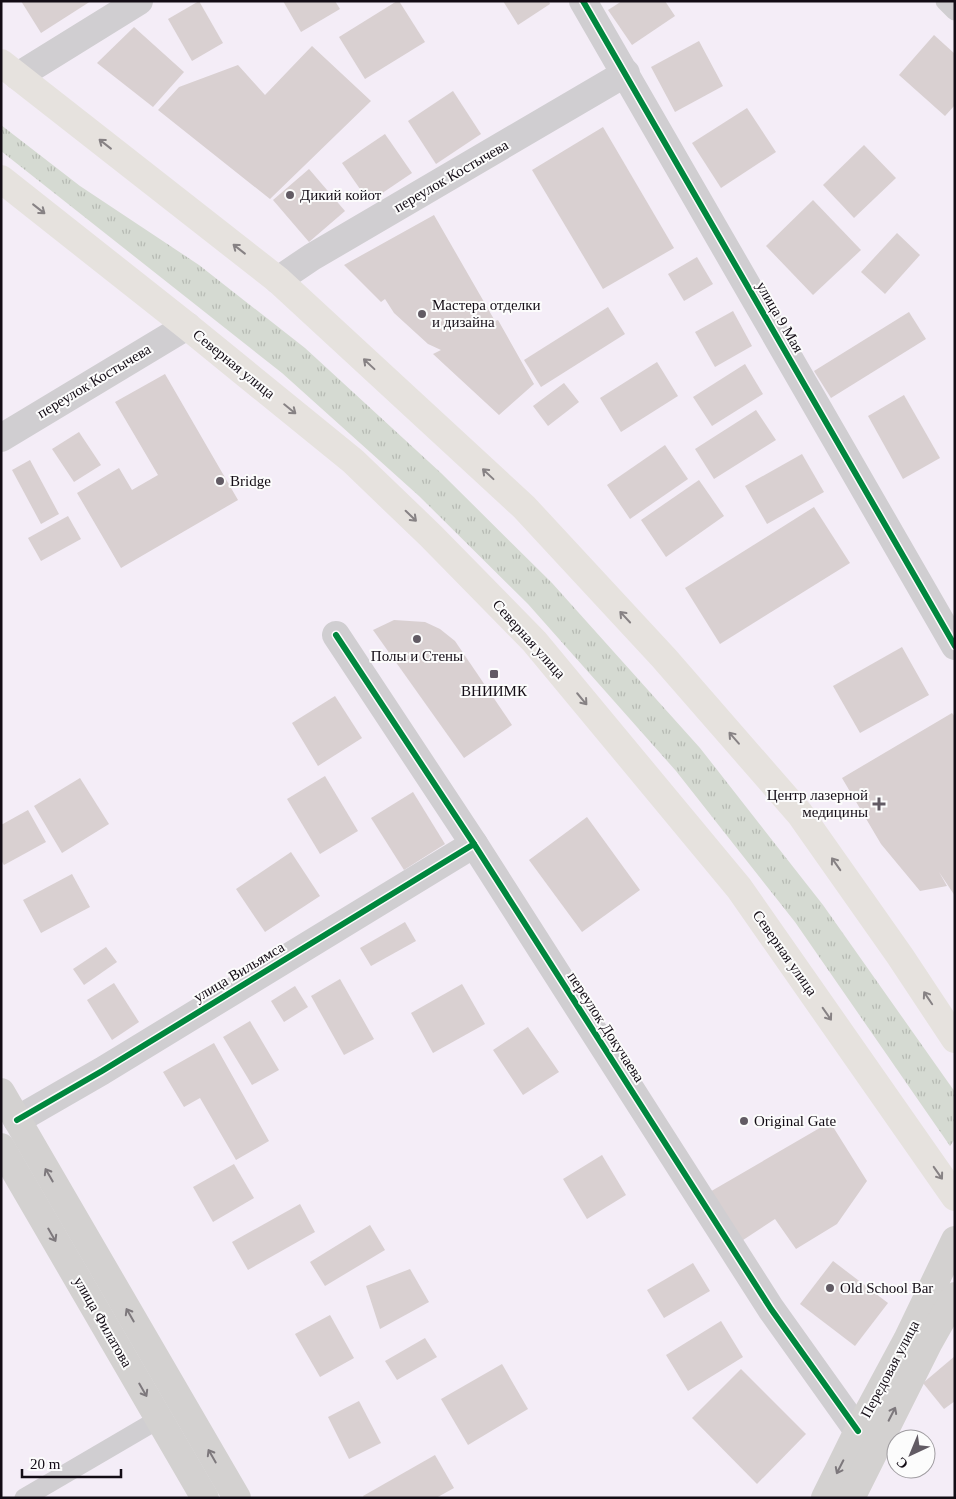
<svg xmlns="http://www.w3.org/2000/svg" width="956" height="1499" viewBox="0 0 956 1499" font-family="Georgia,serif">
	<style>
		.grass { fill: url(#grass-tufts) }
		.building { fill: #d9d0d1 }
		.lines { fill: none; stroke-linecap: round; stroke-linejoin: round }
		.service { stroke: #d0ced1; stroke-width: 19 }
		.minor { stroke: #d0ced1; stroke-width: 28 }
		.secondary { stroke: #d3d1d0; stroke-width: 28 }
		.primary { stroke: #e6e2de; stroke-width: 28 }
		.cycleway-casing { stroke: #fcfcfc; stroke-width: 9 }
		.cycleway { stroke: #00873e; stroke-width: 6 }
		.oneway { stroke: #878284 }
		.oneway2 { stroke: #7d787c }
		.poi-dot { fill: #625b64; stroke: #fcfcfc; stroke-width: 2 }
		.labels { text-anchor: middle; stroke-width: 4; stroke-linejoin: round; paint-order: stroke }
		.street-label { font-size: 15px; fill: #130c15; stroke: #fcfcfc }
		.poi-label { font-size: 15px; fill: #130c15; stroke: #fcfcfc; text-anchor: start }
	</style>
	<defs>
		<pattern id="grass-tufts" width="24" height="20" patternUnits="userSpaceOnUse" patternTransform="scale(1.25)"><rect width="24" height="20" fill="#d5dad2"/><path d="M3 7l-1-3M5 7V3M7 7l1-3M15 17l-1-3M17 17v-4M19 17l1-3" fill="none" stroke="#b6bab3"/></pattern>
	</defs>
	<rect width="100%" height="100%" fill="#f4edf7"/>
	<path class="grass" d="M1 125 80 186 199 265 305 348 441 473 552 583 700 748 823 905 955 1092V1139L950 1146 795 922 676 771 528 604 419 496 282 373 1 151Z"/>
	<g class="building">
		<path d="M21 1H91L41 33Z"/>
		<path d="M199 1 223 43 192 61 168 19Z"/>
		<path d="M283 1H335L340 9 301 32Z"/>
		<path d="M397 1H399L425 42 365 79 339 37Z"/>
		<path d="M503 1H549L550 4 518 25Z"/>
		<path d="M622 1H665L675 16 632 45 608 10Z"/>
		<path d="M134 27 184 72 153 107 97 63Z"/>
		<path d="M934 35 955 54V105L945 116 899 75Z"/>
		<path d="M699 41 723 86 675 112 651 67Z"/>
		<path d="M312 46 371 101 270 199 158 110 179 87 238 65 265 95Z"/>
		<path d="M453 91 481 134 436 164 408 121Z"/>
		<path d="M747 108 776 152 721 188 692 143Z"/>
		<path d="M603 127 674 248 603 289 532 170Z"/>
		<path d="M385 134 412 173 369 202 342 163Z"/>
		<path d="M864 145 896 178 854 218 823 185Z"/>
		<path d="M309 169 345 211 309 242 273 200Z"/>
		<path d="M813 200 861 250 813 295 766 246Z"/>
		<path d="M434 215 495 321 498 320 534 384 499 415 433 354 441 350 428 344 394 313 385 299 381 302 344 265Z"/>
		<path d="M897 233 920 255 885 294 861 272Z"/>
		<path d="M697 257 713 284 684 301 668 274Z"/>
		<path d="M608 307 625 334 541 387 524 360Z"/>
		<path d="M733 311 752 346 715 367 695 332Z"/>
		<path d="M909 312 926 339 831 398 814 371Z"/>
		<path d="M657 362 678 396 621 432 600 398Z"/>
		<path d="M745 364 763 394 712 426 693 397Z"/>
		<path d="M165 374 238 500 121 568 77 493 119 468 132 490 158 475 115 402Z"/>
		<path d="M564 383 579 402 548 426 533 406Z"/>
		<path d="M904 395 940 458 903 479 868 416Z"/>
		<path d="M756 410 776 440 714 479 695 449Z"/>
		<path d="M79 432 101 465 74 482 52 449Z"/>
		<path d="M665 445 688 479 630 519 607 485Z"/>
		<path d="M802 454 824 492 767 524 745 486Z"/>
		<path d="M30 460 59 514 41 524 12 470Z"/>
		<path d="M699 480 724 516 666 557 641 520Z"/>
		<path d="M814 507 850 563 720 644 685 588Z"/>
		<path d="M68 516 81 539 41 561 28 538Z"/>
		<path d="M394 620 425 622 440 629 455 641 512 725 464 758 373 630Z"/>
		<path d="M902 647 929 695 860 733 833 686Z"/>
		<path d="M335 696 362 738 318 766 292 723Z"/>
		<path d="M952 713 955 717V896L939 872 947 886 920 891 881 844 842 778Z"/>
		<path d="M325 776 358 831 320 854 287 799Z"/>
		<path d="M80 778 109 824 62 853 34 806Z"/>
		<path d="M413 792 445 844 404 870 371 818Z"/>
		<path d="M28 810 46 842 4 865 1 860V825Z"/>
		<path d="M587 817 640 890 582 932 529 860Z"/>
		<path d="M291 852 320 896 265 932 236 889Z"/>
		<path d="M72 874 90 907 41 933 23 900Z"/>
		<path d="M405 922 416 941 371 966 360 948Z"/>
		<path d="M106 947 117 962 84 985 73 969Z"/>
		<path d="M340 979 374 1039 344 1055 311 996Z"/>
		<path d="M114 983 139 1022 112 1040 87 1000Z"/>
		<path d="M462 984 485 1024 433 1053 411 1013Z"/>
		<path d="M295 986 308 1007 284 1022 271 1001Z"/>
		<path d="M250 1021 279 1070 252 1085 223 1037Z"/>
		<path d="M528 1027 559 1072 523 1095 493 1050Z"/>
		<path d="M214 1043 269 1141 236 1160 200 1098 184 1107 163 1072Z"/>
		<path d="M830 1122 867 1181 837 1224 796 1249 775 1219 737 1244 708 1193Z"/>
		<path d="M602 1155 626 1195 587 1219 563 1179Z"/>
		<path d="M234 1164 254 1198 213 1222 193 1187Z"/>
		<path d="M300 1204 315 1232 248 1270 232 1242Z"/>
		<path d="M370 1225 385 1250 325 1286 310 1262Z"/>
		<path d="M833 1261 888 1303 855 1346 800 1304Z"/>
		<path d="M693 1263 710 1291 664 1318 647 1290Z"/>
		<path d="M410 1269 429 1302 380 1329 366 1286Z"/>
		<path d="M330 1315 354 1358 320 1377 295 1334Z"/>
		<path d="M721 1321 743 1357 688 1391 666 1355Z"/>
		<path d="M425 1338 437 1357 397 1380 385 1361Z"/>
		<path d="M955 1356V1401L944 1409 923 1383Z"/>
		<path d="M502 1364 528 1409 468 1445 441 1399Z"/>
		<path d="M741 1369 806 1434 757 1484 692 1418Z"/>
		<path d="M359 1401 381 1443 349 1459 328 1417Z"/>
		<path d="M435 1455 454 1488 436 1498H364L363 1496Z"/>
	</g>
	<g class="lines">
		<g class="service">
			<path d="M945 1 955 11"/>
			<path d="M24 1498 159 1419"/>
		</g>
		<g class="minor">
			<path d="M583 1 955 646"/>
			<path d="M18 76 139 1"/>
			<path d="M278 280 312 257 626 73"/>
			<path d="M1 438 187 326"/>
			<path d="M336 635 474 844 771 1309 858 1431"/>
			<path d="M17 1120 102 1071 474 844"/>
		</g>
		<g class="secondary">
			<path d="M1 1092 237 1498"/>
			<path d="M1 1147 205 1498"/>
			<path d="M825 1498 858 1431 907 1340 955 1240"/>
			<path d="M851 1498 929 1342 955 1296"/>
		</g>
		<g class="primary">
			<path d="M1 63 278 280 524 507 664 658 800 814 900 956 955 1039"/>
			<path d="M1 179 187 326 353 461 431 536 534 641 739 888 955 1197"/>
		</g>
		<defs>
			<g id="cycleway">
				<path d="M583 1 955 646"/>
				<path d="M336 635 474 844 771 1309 858 1431"/>
				<path d="M17 1120 102 1071 474 844"/>
			</g>
		</defs>
		<use href="#cycleway" class="cycleway-casing"/>
		<use href="#cycleway" class="cycleway"/>
	</g>
	<defs><path id="oneway-shaft" d="M-6 0H5M1.5-3L5.5 0L1.5 3" fill="none" stroke-width="1.6" stroke-linecap="round" stroke-linejoin="round" transform="scale(1.25)"/></defs>
	<g class="oneway">
		<use href="#oneway-shaft" transform="translate(105 144) rotate(-142)"/>
		<use href="#oneway-shaft" transform="translate(39 209) rotate(38)"/>
		<use href="#oneway-shaft" transform="translate(239 249) rotate(-142)"/>
		<use href="#oneway-shaft" transform="translate(369 364) rotate(-137)"/>
		<use href="#oneway-shaft" transform="translate(290 409) rotate(39)"/>
		<use href="#oneway-shaft" transform="translate(488 474) rotate(-137)"/>
		<use href="#oneway-shaft" transform="translate(411 516) rotate(44)"/>
		<use href="#oneway-shaft" transform="translate(625 617) rotate(-133)"/>
		<use href="#oneway-shaft" transform="translate(582 699) rotate(50)"/>
		<use href="#oneway-shaft" transform="translate(734 738) rotate(-131)"/>
		<use href="#oneway-shaft" transform="translate(836 864) rotate(-125)"/>
		<use href="#oneway-shaft" transform="translate(928 998) rotate(-124)"/>
		<use href="#oneway-shaft" transform="translate(827 1014) rotate(55)"/>
		<use href="#oneway-shaft" transform="translate(938 1173) rotate(55)"/>
	</g>
	<g class="oneway2">
		<use href="#oneway-shaft" transform="translate(49 1175) rotate(-120)"/>
		<use href="#oneway-shaft" transform="translate(52 1235) rotate(60)"/>
		<use href="#oneway-shaft" transform="translate(130 1315) rotate(-120)"/>
		<use href="#oneway-shaft" transform="translate(143 1390) rotate(60)"/>
		<use href="#oneway-shaft" transform="translate(892 1414) rotate(-63)"/>
		<use href="#oneway-shaft" transform="translate(212 1456) rotate(-120)"/>
		<use href="#oneway-shaft" transform="translate(840 1467) rotate(117)"/>
	</g>
	<g class="poi-dot">
		<circle cx="290" cy="195" r="5"/>
		<circle cx="422" cy="314" r="5"/>
		<circle cx="220" cy="481" r="5"/>
		<circle cx="417" cy="639" r="5"/>
		<rect x="489" y="669" width="10" height="10" rx="2.5"/>
		<path d="M876.5 796.5h5v5h5v5h-5v5h-5v-5h-5v-5h5z"/>
		<circle cx="744" cy="1121" r="5"/>
		<circle cx="830" cy="1288" r="5"/>
	</g>
	<g class="labels">
		<g class="street-label">
			<text transform="translate(451 176) rotate(-30)" y="5">переулок Костычева</text>
			<text transform="translate(780 317) rotate(60)" y="5">улица 9 Мая</text>
			<text transform="translate(234 364) rotate(39)" y="5">Северная улица</text>
			<text transform="translate(94 381) rotate(-31)" y="5">переулок Костычева</text>
			<text transform="translate(529 639) rotate(48)" y="5">Северная улица</text>
			<text transform="translate(785 953) rotate(55)" y="5">Северная улица</text>
			<text transform="translate(239 972) rotate(-31)" y="5">улица Вильямса</text>
			<text transform="translate(606 1027) rotate(57)" y="5">переулок Докучаева</text>
			<text transform="translate(103 1322) rotate(60)" y="5">улица Филатова</text>
			<text transform="translate(890 1369) rotate(-62)" y="5">Передовая улица</text>
		</g>
		<g class="poi-label">
			<text x="300" y="200">Дикий койот</text>
			<text x="432" y="310">Мастера отделки<tspan x="432" dy="17">и дизайна</tspan></text>
			<text x="230" y="486">Bridge</text>
			<text x="417" y="661" text-anchor="middle">Полы и Стены</text>
			<text x="494" y="696" text-anchor="middle">ВНИИМК</text>
			<text x="868" y="800" text-anchor="end">Центр лазерной<tspan x="868" dy="17">медицины</tspan></text>
			<text x="754" y="1126">Original Gate</text>
			<text x="840" y="1293">Old School Bar</text>
		</g>
	</g>
	<rect width="956" height="1499" fill="none" stroke="#130c15" stroke-width="5"/>
	<g transform="translate(911 1454) rotate(224)"><circle r="24" fill="#fcfcfc" stroke="#9f9ca0"/>
	<path d="M0-4L9 19L0 12L-9 19Z" fill="#625b64"/>
	<text y="-8" font-size="14" font-weight="bold" text-anchor="middle" fill="#130c15">С</text>
	</g>
	<path d="M22 1469v8h99v-8" fill="none" stroke="#130c15" stroke-width="2.5"/>
	<text x="30" y="1469" font-size="15" fill="#130c15" stroke="#fcfcfc" stroke-width="4" paint-order="stroke">20 m</text>
</svg>
